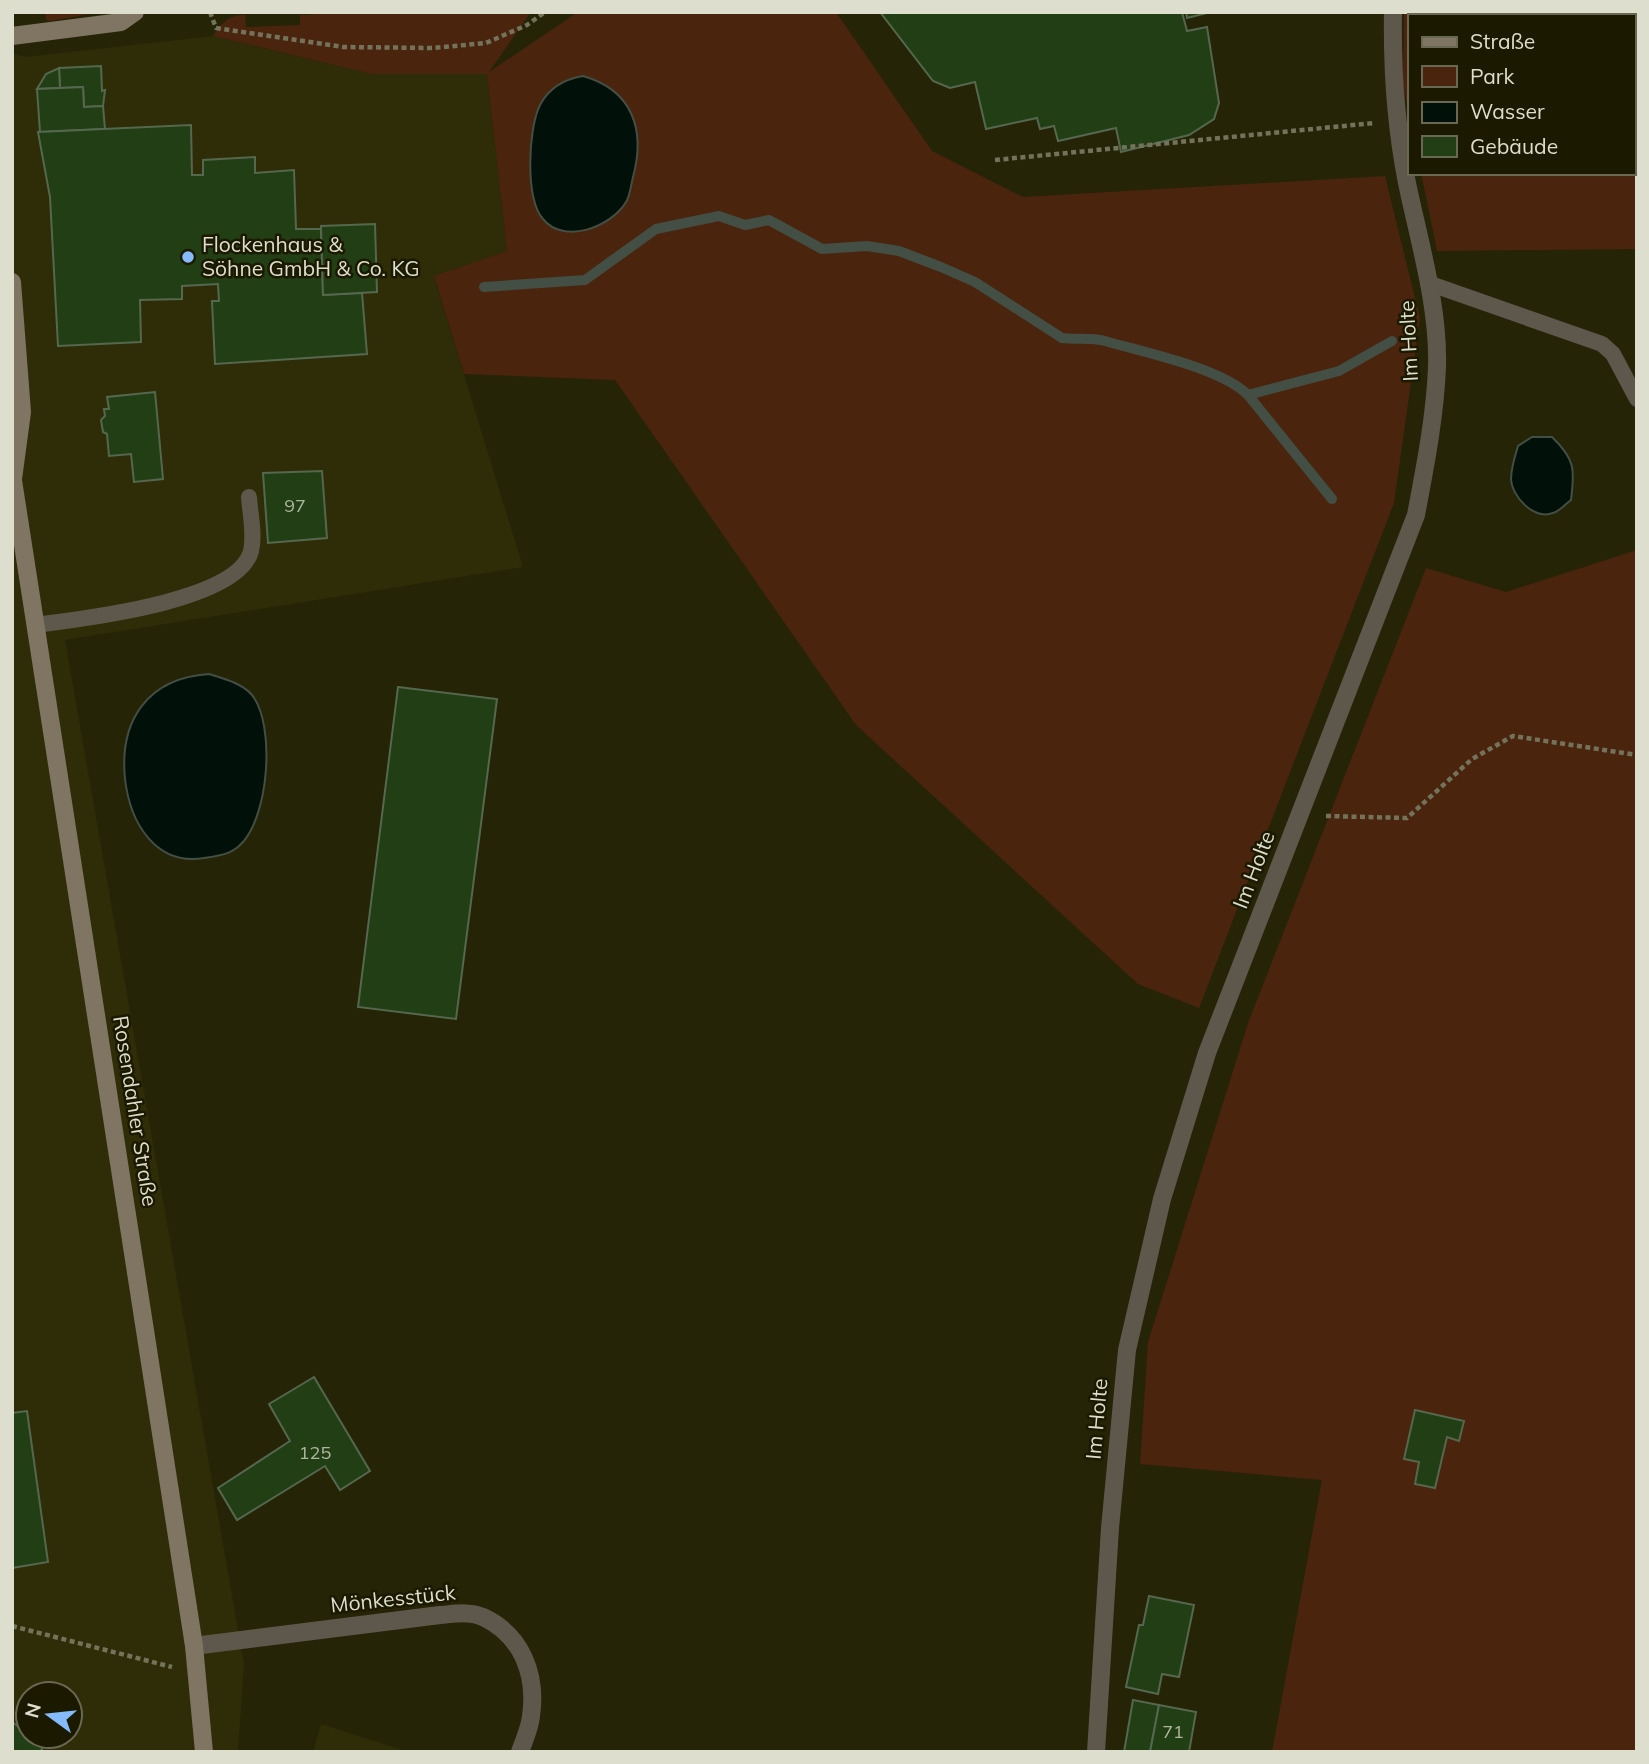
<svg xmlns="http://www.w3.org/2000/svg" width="1649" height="1764" viewBox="0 0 1649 1764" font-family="Mulish,sans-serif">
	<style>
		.built { fill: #2e2d07; fill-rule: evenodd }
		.green { fill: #4a240d }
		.water { fill: #01110a; stroke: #434e44; stroke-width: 2 }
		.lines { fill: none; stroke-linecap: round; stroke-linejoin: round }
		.stream { stroke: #434e44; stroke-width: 10 }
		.building { fill: #223e14; stroke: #55674e; stroke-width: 2 }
		.path { stroke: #73735b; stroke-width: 4.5; stroke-dasharray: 5 3.5; stroke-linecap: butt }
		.lane { stroke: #5e574b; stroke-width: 16 }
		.street { stroke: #5e574b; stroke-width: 18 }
		.secondary { stroke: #807462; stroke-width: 18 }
		.poi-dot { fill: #85bbfb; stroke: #1b1a00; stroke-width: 2.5 }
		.labels { text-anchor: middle; stroke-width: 5; stroke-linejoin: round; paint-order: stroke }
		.number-label { font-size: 18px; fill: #aeb69f }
		.poi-label { font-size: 21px; fill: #dddecd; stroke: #1b1a00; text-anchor: start }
		.street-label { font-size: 21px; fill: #dddecd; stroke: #1b1a00 }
	</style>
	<rect width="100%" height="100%" fill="#252407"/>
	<g class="built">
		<path d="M213 36 372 74H487L507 251 434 277 523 567 65 640 244 1664 238 1752H12V53L25 57ZM28 1694H70V1736H28Z"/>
		<path d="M321 1724 409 1752H313Z"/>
	</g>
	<g class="green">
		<path d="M45 12H100L51 21 46 20Z"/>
		<path d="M357 12H531L489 72 578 12H836L932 151 1023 197 1385 176 1420 318 1394 503 1199 1008 1138 984 856 725 615 380 464 374 434 276 507 251 487 74H372L213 36C222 23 228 15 245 15L246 27 300 25V15Z"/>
		<path d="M1404 12H1637V249L1437 251 1421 173H1633V16H1409V114L1403 84Z"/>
		<path d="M1637 550V1752H1272L1322 1480 1140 1464 1148 1342 1248 1023 1426 568 1506 592Z"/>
	</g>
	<g class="water">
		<path d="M583 76C632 90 646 129 633 177 631 185 630 196 626 202 611 227 564 245 543 219 525 198 528 129 540 105 549 88 565 79 583 76Z"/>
		<path d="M1532 437H1552C1575 459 1575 469 1571 500 1565 504 1560 511 1553 513 1534 520 1512 497 1511 479 1511 468 1515 456 1518 446Z"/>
		<path d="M209 674C222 678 242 683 252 695 276 725 269 820 239 846 229 855 217 856 204 858 155 866 130 822 125 779 119 720 148 678 209 674Z"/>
	</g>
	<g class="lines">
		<g class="stream">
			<path d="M484 287 585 280 656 229 719 216 745 225 769 220 822 249 867 246 899 251 941 267 975 282 1062 338C1077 340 1090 337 1105 341 1143 352 1221 368 1248 395L1339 371 1392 341"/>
			<path d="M1248 395 1332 499"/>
		</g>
	</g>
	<g class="building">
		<path d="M880 12H1182L1187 31 1207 27 1219 103 1214 119 1189 135 1121 152 1116 128 1058 141 1054 126 1040 129 1037 118 986 129 975 82 950 88 933 81Z"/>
		<path d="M1186 12H1207V13L1187 18Z"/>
		<path d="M101 66 102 91 105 90 103 106 84 107 83 87 60 88 59 68Z"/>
		<path d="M59 68 60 88 37 89 46 74Z"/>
		<path d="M83 87 84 107 103 106 105 129 40 132 37 89Z"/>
		<path d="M191 125 192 175H203V160L255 157V173L294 170 296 229H321L323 295 362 293 367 354 215 364 212 301H219L218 284 182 286V299L140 300 141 342 58 346 50 197 38 132Z"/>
		<path d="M375 224 377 292 323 295 321 226Z"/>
		<path d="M155 392 163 479 134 482 131 454 109 456 107 434 103 432 101 420 105 416 104 409H109L107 397Z"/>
		<path d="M322 471 327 538 268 543 263 473Z"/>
		<path d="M398 687 497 699 456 1019 358 1007Z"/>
		<path d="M314 1377 370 1471 340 1490 325 1466 237 1520 218 1488 290 1441 269 1404Z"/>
		<path d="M1415 1410 1464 1421 1459 1441 1447 1437 1435 1488 1415 1484 1419 1462 1404 1459Z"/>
		<path d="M27 1411 48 1562 12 1568V1413Z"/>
		<path d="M1149 1596 1194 1605 1179 1677 1162 1674 1158 1694 1126 1687 1139 1625H1143Z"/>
		<path d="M1133 1700 1159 1705 1150 1752H1124Z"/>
		<path d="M1159 1705 1196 1712 1189 1752H1150Z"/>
		<path d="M12 1722 28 1733V1736L45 1744 40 1752H12Z"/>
	</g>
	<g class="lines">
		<g class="path">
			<path d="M210 12 216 28 343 47 433 48 486 43 527 25 545 12"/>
			<path d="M995 160 1374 123"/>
			<path d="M1326 816 1407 818 1472 759 1513 736 1637 755"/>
			<path d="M12 1626 172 1667"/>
		</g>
		<g class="lane">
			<path d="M1428 283 1602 344 1613 354 1637 399"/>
			<path d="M35 625C80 619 238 602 251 551 255 535 250 513 249 497"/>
		</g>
		<g class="street">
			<path d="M194 1646 440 1615C454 1614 470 1611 483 1617 522 1635 537 1675 531 1716 530 1728 524 1740 520 1752"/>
			<path d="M1096 1752 1110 1528 1127 1350 1162 1199 1207 1053 1416 515C1425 467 1435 417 1437 367 1439 307 1419 241 1407 183 1396 127 1392 69 1393 12"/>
		</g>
		<g class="secondary">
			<path d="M12 36 121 22 135 12"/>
			<path d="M12 282 22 412 13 479"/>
			<path d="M12 474 194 1646 204 1752"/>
		</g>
	</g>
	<circle class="poi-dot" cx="188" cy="257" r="7"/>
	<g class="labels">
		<g class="number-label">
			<text x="295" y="512">97</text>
			<text x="315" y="1459">125</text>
			<text x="1173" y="1738">71</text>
		</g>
		<g class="poi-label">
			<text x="202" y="252">Flockenhaus &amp;<tspan x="202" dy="24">Söhne GmbH &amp; Co. KG</tspan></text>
		</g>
		<g class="street-label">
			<text transform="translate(1409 341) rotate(-93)" y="7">Im Holte</text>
			<text transform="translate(1254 870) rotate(-69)" y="7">Im Holte</text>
			<text transform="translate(135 1111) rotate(81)" y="7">Rosendahler Straße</text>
			<text transform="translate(1097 1419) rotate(-85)" y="7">Im Holte</text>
			<text transform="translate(393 1599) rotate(-6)" y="7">Mönkesstück</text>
		</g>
	</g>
	<rect width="1649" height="1764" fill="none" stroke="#dddecd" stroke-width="28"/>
	<rect x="1408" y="14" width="228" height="161" fill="#1b1a00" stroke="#696852" stroke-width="2"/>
	<rect x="1422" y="37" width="35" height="10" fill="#807462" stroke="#696852" stroke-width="2"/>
	<text x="1470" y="49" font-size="21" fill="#dddecd">Straße</text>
	<rect x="1422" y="66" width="35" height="21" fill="#4a240d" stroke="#696852" stroke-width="2"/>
	<text x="1470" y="84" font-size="21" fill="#dddecd">Park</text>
	<rect x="1422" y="102" width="35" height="21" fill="#01110a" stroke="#696852" stroke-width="2"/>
	<text x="1470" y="119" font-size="21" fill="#dddecd">Wasser</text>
	<rect x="1422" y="136" width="35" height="21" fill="#223e14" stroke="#696852" stroke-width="2"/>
	<text x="1470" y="154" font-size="21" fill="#dddecd">Gebäude</text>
	<g transform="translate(49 1715) rotate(285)"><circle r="33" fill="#1b1a00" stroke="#696852" stroke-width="2"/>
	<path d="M0-5L12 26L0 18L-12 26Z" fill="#85bbfb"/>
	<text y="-10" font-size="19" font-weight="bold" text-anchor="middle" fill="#dddecd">N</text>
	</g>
</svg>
